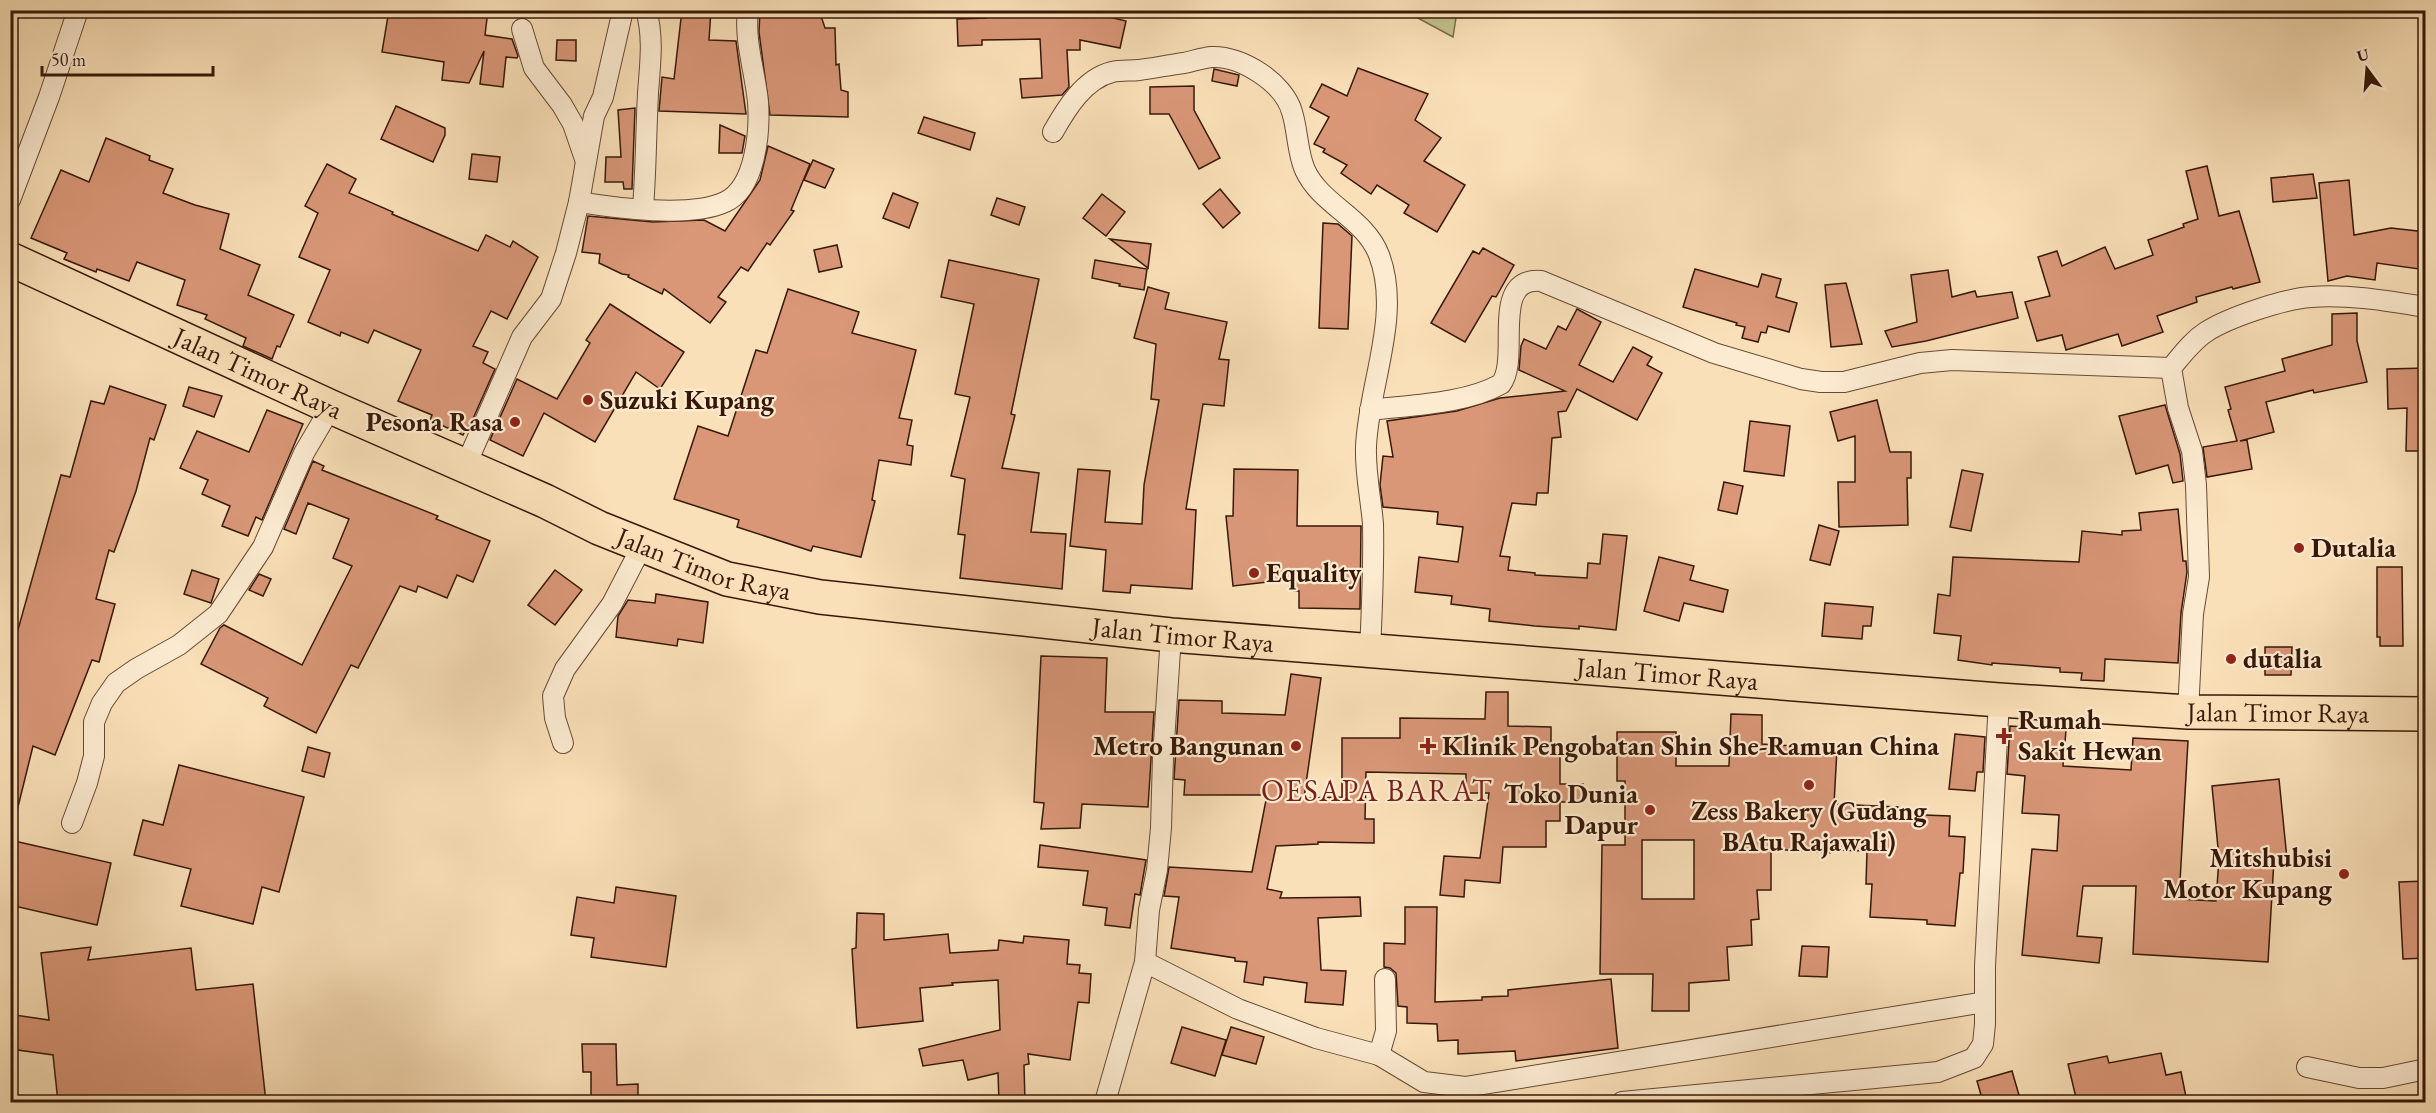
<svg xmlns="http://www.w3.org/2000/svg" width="2436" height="1113" viewBox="0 0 2436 1113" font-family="'EB Garamond',serif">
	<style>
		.green { fill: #c2c18c; stroke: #7c6c4a; stroke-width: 1.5 }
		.building { fill: #d99778; stroke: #371808; stroke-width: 1.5; fill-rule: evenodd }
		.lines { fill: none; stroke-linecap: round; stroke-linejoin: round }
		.minor-casing { stroke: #684a34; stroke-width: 22 }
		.trunk-casing { stroke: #371808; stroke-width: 36 }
		.minor { stroke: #fcebd1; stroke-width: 20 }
		.trunk { stroke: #fae0b8; stroke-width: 33 }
		.poi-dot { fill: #8f2418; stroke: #fcebd1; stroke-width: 2 }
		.labels { text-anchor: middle; stroke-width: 4.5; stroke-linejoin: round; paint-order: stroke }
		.street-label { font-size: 27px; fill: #371808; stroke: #fcebd1 }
		.poi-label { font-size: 27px; font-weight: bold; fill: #371808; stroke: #fcebd1; text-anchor: start }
		.quarter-label { font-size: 30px; letter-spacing: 1.5px; fill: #7a1f14; stroke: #fcebd1 }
	</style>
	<rect width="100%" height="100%" fill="#fae0b8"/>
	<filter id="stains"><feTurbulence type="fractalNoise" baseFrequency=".00333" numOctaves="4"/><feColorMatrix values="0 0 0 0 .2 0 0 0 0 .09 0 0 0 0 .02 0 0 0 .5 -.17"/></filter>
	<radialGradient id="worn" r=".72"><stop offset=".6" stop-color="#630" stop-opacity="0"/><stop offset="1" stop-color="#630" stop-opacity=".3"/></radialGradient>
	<path class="green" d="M1405 11H1457L1453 37Z"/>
	<g class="building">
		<path d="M389 10H488L485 35 512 39 518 56 517 58 506 57 503 87 480 84 484 51 469 83 442 80 444 62 382 52Z"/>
		<path d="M682 10H711L709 40 736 41 746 114 659 111 662 77 674 79Z"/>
		<path d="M760 10H819L825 28H835L836 65 839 64 841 90 848 92V117L770 115 759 32Z"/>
		<path d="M1080 10 1126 21 1120 48 1080 40V50H1067L1069 87 1062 95 1022 98 1020 79 1042 78 1040 39 982 40V45L958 46 957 19 986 18V11Z"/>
		<path d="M557 40H576V61L556 60Z"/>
		<path d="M1358 68 1428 94 1415 120 1441 138 1424 161 1465 185 1437 232 1404 213 1409 205 1377 185 1371 194 1341 173 1347 165 1323 152 1325 149 1314 144 1329 117 1310 107 1322 84 1347 96Z"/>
		<path d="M1214 69 1239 75 1237 86 1212 81Z"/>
		<path d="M1194 86V110L1220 158 1199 169 1169 114H1150V87Z"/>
		<path d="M396 106 445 128V135L433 162 381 139Z"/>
		<path d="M635 108 632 189H624L623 182H605L606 157H621L618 110Z"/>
		<path d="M924 117 975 133 970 150 918 133Z"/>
		<path d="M720 125 745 136 742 153H719Z"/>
		<path d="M106 138 150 156 149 160 173 169 163 193 195 205 229 214 220 249 260 265 248 295 294 315 280 347 277 346 272 359 243 346 246 338 205 319 207 315 177 305 185 280 137 262 129 281 97 269 96 272 64 259 67 253 31 238 61 170 89 182Z"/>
		<path d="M768 146 810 164 791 210 794 211 770 245 767 243 748 271 741 267 718 297 726 302 710 323 664 289 662 294 628 277 629 275 622 274 599 263 600 254 582 252 588 216 653 222 704 220 725 231 760 180Z"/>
		<path d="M472 154 500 157 497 182 469 179Z"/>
		<path d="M813 160 834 169 825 188 804 180Z"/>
		<path d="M327 164 356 179 349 193 393 212 392 214 478 251 486 235 510 247 513 241 538 257 507 319 491 311 473 346 488 352 483 363 495 369 468 430 466 429 463 435 430 420 432 415 398 401 421 350 374 330 368 343 341 332 340 336 308 322 330 270 299 257 318 213 305 206Z"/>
		<path d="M2207 166 2219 216 2239 211 2260 282 2233 289 2232 287 2196 297 2197 302 2157 316 2163 332 2122 346 2118 334 2066 350 2062 335 2037 341 2025 302 2050 296 2038 257 2057 251 2062 266 2105 247 2115 269 2153 255 2148 240 2184 227 2183 224 2198 219 2186 171Z"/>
		<path d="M2313 174 2317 198 2273 202 2271 178Z"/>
		<path d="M2349 180 2354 235 2391 228 2426 232V270L2377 263 2375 280 2347 276 2328 281 2319 183Z"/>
		<path d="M1220 189 1240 213 1223 228 1203 204Z"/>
		<path d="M893 193 918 203 909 228 883 218Z"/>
		<path d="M1102 194 1125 212 1106 236 1083 218Z"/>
		<path d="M997 198 1025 207 1019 225 991 215Z"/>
		<path d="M1323 223 1338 224 1352 236 1348 329 1319 328Z"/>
		<path d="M1110 239 1151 244 1148 268Z"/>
		<path d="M837 245 842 267 819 272 814 250Z"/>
		<path d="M1483 248 1514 265 1496 297 1492 296 1465 342 1431 323 1473 251 1479 254Z"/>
		<path d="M949 260 1039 279 1011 414 1015 415 1002 468 1039 473 1031 532 1066 534 1062 589 960 578 965 535 958 534 965 479 951 476 970 397 955 394 974 304 941 297Z"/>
		<path d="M1095 260 1147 269 1144 290 1119 286 1120 284 1092 278Z"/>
		<path d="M1695 269 1758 287 1762 274 1781 279 1776 297 1797 303 1789 332 1768 326 1766 333 1761 332 1758 342 1742 338 1745 327 1736 325 1737 323 1683 307Z"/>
		<path d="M1948 270 1952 297 1975 291 1977 297 2012 292 2018 318 1926 341 1892 347 1885 331 1917 322 1911 275Z"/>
		<path d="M1846 283 1862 344 1831 347 1825 285Z"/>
		<path d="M1148 287 1169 293 1165 309 1227 322 1219 359 1229 360 1224 406 1203 404 1186 509 1196 510 1192 589 1131 585 1130 593 1103 591 1106 550 1070 546 1078 469 1110 471 1105 522 1142 524 1144 485 1159 400 1151 399 1156 344 1134 338Z"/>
		<path d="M788 289 859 312 852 333 916 350 899 418 912 420 907 445 913 446 911 465 879 460 872 500 875 501 861 557 813 546 811 551 737 527 739 520 674 499 698 426 728 436 756 350 767 353Z"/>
		<path d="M610 304 684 352 660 389 636 372 595 442 544 413 523 456 490 440 517 379 557 399 590 343 586 340Z"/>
		<path d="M1577 309 1601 322 1579 365 1613 382 1633 347 1652 357 1647 365 1662 373 1637 420 1577 389 1566 411 1558 412 1561 437 1552 438 1548 493H1537L1536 505 1512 503 1500 556 1510 557 1508 570 1535 573V575L1587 578 1588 563 1600 564 1603 534 1627 536 1616 630 1579 626V629L1535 626 1489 621 1490 609 1451 604 1452 596 1415 592 1419 557 1458 562 1463 527 1437 524 1438 512 1383 507 1380 485 1383 456 1393 457 1387 421 1457 411 1500 398 1565 391 1519 370 1521 346 1524 339 1546 349 1558 326 1566 330Z"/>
		<path d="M2357 313V341L2367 382 2314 393 2313 390 2266 402 2274 432 2240 441 2247 440 2252 469 2207 477 2203 447 2237 441 2228 410 2231 409 2225 387 2285 371 2282 359 2332 345V314Z"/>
		<path d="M2426 368V451H2406L2407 408 2388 409 2387 369Z"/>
		<path d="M110 386 166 405 154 440 150 438 136 491 114 552 109 550 96 599 115 604 99 662 92 660 55 755 33 746 17 811 10 810V636L16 637 61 475 70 477 91 401 104 404Z"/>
		<path d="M189 387 222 396 214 417 183 406Z"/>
		<path d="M1877 400 1890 452H1911V478H1907L1908 525 1839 527 1838 482H1855V436L1838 441 1830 412Z"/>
		<path d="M2165 405 2180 454 2183 481 2173 483 2168 465 2136 474 2119 416Z"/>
		<path d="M267 410 303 424 262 520 256 517 248 536 222 526 230 506 202 494 208 480 180 468 197 431 249 452Z"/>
		<path d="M1750 421 1790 426 1784 476 1744 471Z"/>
		<path d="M313 461 324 466 322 470 438 516 436 519 490 541 473 582 457 575 447 598 418 586 416 592 400 586 358 668 351 665 316 733 264 706 268 698 201 664 220 628 224 625 302 665 352 566 333 558 349 519 308 503 296 534 284 529Z"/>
		<path d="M1234 469 1298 470 1297 526H1361L1360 609 1299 608V591H1294V579L1233 586 1226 516H1233Z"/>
		<path d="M1962 470 1983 474 1971 531 1950 527Z"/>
		<path d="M1724 482 1743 486 1737 514 1718 510Z"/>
		<path d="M2178 509 2183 561H2186L2187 572 2181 613 2178 663 2105 659 2104 681 2081 680 2082 673 2060 672V668L1992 663V665L1958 660 1961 636 1934 633 1938 594 1950 596 1953 557 2079 562 2082 531 2122 535V531L2141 530 2139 513Z"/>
		<path d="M1819 525 1839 531 1830 565 1810 560Z"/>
		<path d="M1659 557 1694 566 1690 580 1728 590 1723 612 1684 603 1679 621 1644 611Z"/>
		<path d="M2377 567H2402L2403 646H2380V637H2377Z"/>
		<path d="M192 570 219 579 211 603 184 594Z"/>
		<path d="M555 570 582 590 555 625 528 605Z"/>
		<path d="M259 574 271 579 263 596 249 590Z"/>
		<path d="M656 594 708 602 703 643 678 639 677 646 616 637 618 616 628 600 655 603Z"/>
		<path d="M1825 603 1873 607 1871 626H1863L1862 639 1822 636Z"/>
		<path d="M2265 647H2292L2291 675H2265Z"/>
		<path d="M1041 656 1107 658 1105 712H1154L1148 807 1082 804 1080 828 1041 829 1044 803 1034 802Z"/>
		<path d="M1291 674 1321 678 1304 798 1342 797V738H1400V718L1485 719 1486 692H1508V726L1551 727V753H1560V784H1583V802H1560V821H1546V847H1503L1500 883 1465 880 1464 897 1440 895 1444 856 1480 858 1489 793H1466V774L1366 772 1365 819H1374V843L1318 842V844L1276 846 1267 889 1282 892 1280 898 1360 897 1361 916 1318 918 1321 970 1346 971 1343 1005 1305 1002 1307 983 1264 977 1263 985 1244 982 1247 962 1235 961V958L1171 948 1179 897 1164 896 1169 867 1252 872 1267 795H1184L1185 780 1174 779 1179 700 1222 701V713L1285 715Z"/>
		<path d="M1731 714 1762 715V744L1837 749 1834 804 1898 807V814L1950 816 1949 836 1965 837 1963 873H1960L1955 926 1927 924V920L1870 917 1872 884H1866L1867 851 1831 850 1830 853 1771 849V890H1757L1759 919 1751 920 1752 945 1727 947 1729 980 1689 983V1011H1652L1653 974H1600L1602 845H1625V781H1617V732H1676V766H1729ZM1642 840H1694V899H1642Z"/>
		<path d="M2010 726 2066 730 2063 766 2131 770 2133 738 2188 741 2179 899 2216 901 2219 858 2212 786 2279 779 2287 859 2274 860 2268 962 2133 954 2136 886H2083L2077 936 2102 938 2099 963 2022 955 2032 849 2057 851 2059 815 2022 813 2025 776 2007 774Z"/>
		<path d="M1955 734 1985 737 1983 772H1977L1975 791 1949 789Z"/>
		<path d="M308 747 330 753 324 777 302 771Z"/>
		<path d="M179 765 304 797 279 892 262 887 253 924 181 906 191 869 134 855 143 820 163 825Z"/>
		<path d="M10 840 111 863 97 925 10 905Z"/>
		<path d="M1040 845 1146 860 1140 895 1135 894 1130 928 1105 925 1107 908 1083 905 1088 871 1038 867Z"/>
		<path d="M2426 881V958L2403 959 2399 882Z"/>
		<path d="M616 887 676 896 666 967 591 957 594 938 571 935 577 897 614 903Z"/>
		<path d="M1405 907H1437L1435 1002 1482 1000V997L1508 996V990L1611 979 1618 1048 1516 1061 1515 1051 1458 1054V1040L1438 1041 1437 1024 1407 1023V1007L1398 1006 1396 973 1390 968 1384 967V943L1405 944Z"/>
		<path d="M857 913 884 914V940L948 934 950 953 998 950 999 940 1023 943 1024 936 1069 940 1067 964 1080 965 1079 973 1091 974 1089 1003 1078 1002 1070 1060 1028 1054 1029 1064 1024 1065 1025 1102H999L998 1073 968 1080 963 1060 923 1066 919 1049 1000 1030 998 980 952 983 953 985 920 988 923 1021 857 1028 852 949 856 948Z"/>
		<path d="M1802 946 1829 947 1827 977 1799 976Z"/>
		<path d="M91 947 88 960 191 948 196 990 253 984 266 1102H58L53 1055 11 1049 15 1015 49 1020 41 953Z"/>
		<path d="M1182 1027 1226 1040 1215 1076 1171 1063Z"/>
		<path d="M1231 1027 1264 1037 1256 1064 1222 1055Z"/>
		<path d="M582 1044H616L617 1085 638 1084V1102H591V1072H583Z"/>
		<path d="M2161 1053 2166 1075 2181 1072 2187 1102H2077L2068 1064 2107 1056 2109 1063Z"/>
		<path d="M2012 1071 2021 1102H1983L1977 1081Z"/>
	</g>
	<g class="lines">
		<defs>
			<g id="minor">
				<path d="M522 29 534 68 562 105 573 124 585 159"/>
				<path d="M1053 132C1066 109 1084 79 1112 72 1121 70 1130 71 1139 70 1154 68 1169 65 1184 63 1193 61 1202 58 1211 57 1241 55 1284 83 1292 112 1298 131 1297 152 1305 170 1321 205 1365 218 1379 255 1402 315 1368 386 1366 447 1365 473 1371 499 1373 524 1374 567 1372 609 1370 651"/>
				<path d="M10 200 49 97 78 10"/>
				<path d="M579 202C615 208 691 218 725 202 756 188 760 131 758 102 755 71 744 41 748 10"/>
				<path d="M643 208C646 170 646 132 648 93 650 65 654 37 646 10"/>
				<path d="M1370 410C1411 405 1465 404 1501 384 1521 358 1489 277 1541 281L1714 353 1801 379 1821 382H1844L1920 363 1952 360 2171 368"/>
				<path d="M465 467 522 337 551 299 566 253 579 202 594 116 603 97 623 10"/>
				<path d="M2188 712 2193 614 2199 577 2196 485 2192 451 2178 408 2171 368C2182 355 2192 341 2206 332 2229 317 2284 299 2311 297 2349 294 2388 301 2426 307"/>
				<path d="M563 743 555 718 553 696 565 669 612 604 642 546"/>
				<path d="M72 823 87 783 94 756V722L102 703 116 683 136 669 179 645 218 614 263 547 304 453 331 407"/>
				<path d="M1145 962 1238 1009 1316 1038 1379 1055 1386 1031 1385 979"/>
				<path d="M1379 1055 1424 1082 1465 1087 1985 1002"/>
				<path d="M2307 1067 2359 1078H2383L2426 1069"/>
				<path d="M1105 1102 1145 962 1149 910 1157 870 1161 828 1163 757 1171 635"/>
				<path d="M1622 1102 1938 1072 1974 1058 1983 1044 1985 1024V966L1999 700"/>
			</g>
			<g id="trunk">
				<path id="s1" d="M10 259 331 407 545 501 599 528 727 579 820 597 1171 635 1999 700 2188 712 2426 714"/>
			</g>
		</defs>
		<use href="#minor" class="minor-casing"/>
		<use href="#trunk" class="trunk-casing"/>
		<use href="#minor" class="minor"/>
		<use href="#trunk" class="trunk"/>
	</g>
	<g class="poi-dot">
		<circle cx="588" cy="400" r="6"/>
		<circle cx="515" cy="422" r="6"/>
		<circle cx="2299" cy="548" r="6"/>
		<circle cx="1254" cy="573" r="6"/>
		<circle cx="2231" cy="659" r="6"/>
		<path d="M2001 727h6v6h6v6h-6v6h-6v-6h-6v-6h6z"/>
		<circle cx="1296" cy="746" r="6"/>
		<path d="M1425 737h6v6h6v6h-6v6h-6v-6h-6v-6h6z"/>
		<circle cx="1809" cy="785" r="6"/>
		<circle cx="1650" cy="810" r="6"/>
		<circle cx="2344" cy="874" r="6"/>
	</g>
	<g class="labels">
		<g class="street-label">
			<text dy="9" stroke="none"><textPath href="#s1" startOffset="273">Jalan Timor Raya</textPath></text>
			<text dy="9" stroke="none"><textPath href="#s1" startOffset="759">Jalan Timor Raya</textPath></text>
			<text dy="9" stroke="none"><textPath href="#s1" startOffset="1245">Jalan Timor Raya</textPath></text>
			<text dy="9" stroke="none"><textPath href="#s1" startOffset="1731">Jalan Timor Raya</textPath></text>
			<text dy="9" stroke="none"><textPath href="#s1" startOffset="2343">Jalan Timor Raya</textPath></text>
		</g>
		<g class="poi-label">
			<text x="600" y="409">Suzuki Kupang</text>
			<text x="503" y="431" text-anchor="end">Pesona Rasa</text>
			<text x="2311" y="557">Dutalia</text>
			<text x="1266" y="582">Equality</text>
			<text x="2243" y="668">dutalia</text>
			<text x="2018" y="729">Rumah<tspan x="2018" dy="31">Sakit Hewan</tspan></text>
			<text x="1284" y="755" text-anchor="end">Metro Bangunan</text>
			<text x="1442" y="755">Klinik Pengobatan Shin She-Ramuan China</text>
			<text x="1638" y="803" text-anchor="end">Toko Dunia<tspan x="1638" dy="31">Dapur</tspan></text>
			<text x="1809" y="820" text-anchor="middle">Zess Bakery (Gudang<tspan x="1809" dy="31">BAtu Rajawali)</tspan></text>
			<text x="2332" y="867" text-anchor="end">Mitshubisi<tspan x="2332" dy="31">Motor Kupang</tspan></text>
		</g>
		<g class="quarter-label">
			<text x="1377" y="801">OESAPA BARAT</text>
		</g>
	</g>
	<rect width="2436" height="1113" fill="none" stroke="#fae0b8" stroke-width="36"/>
	<rect x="12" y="12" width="2412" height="1089" fill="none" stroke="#371808" stroke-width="3"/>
	<rect x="18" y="18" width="2400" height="1077" fill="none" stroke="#371808" stroke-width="1.5"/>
	<g transform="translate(2367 69) rotate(344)" stroke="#fcebd1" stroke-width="4.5" paint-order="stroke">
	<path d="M0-4.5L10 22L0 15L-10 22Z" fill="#371808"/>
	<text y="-9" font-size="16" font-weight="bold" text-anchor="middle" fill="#371808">U</text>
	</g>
	<path d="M42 66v9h171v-9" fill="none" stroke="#371808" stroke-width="3"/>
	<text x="51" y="66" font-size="18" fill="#371808" stroke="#fcebd1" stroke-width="4.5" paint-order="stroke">50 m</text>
	<rect width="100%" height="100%" filter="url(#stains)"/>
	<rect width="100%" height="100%" fill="url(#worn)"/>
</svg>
